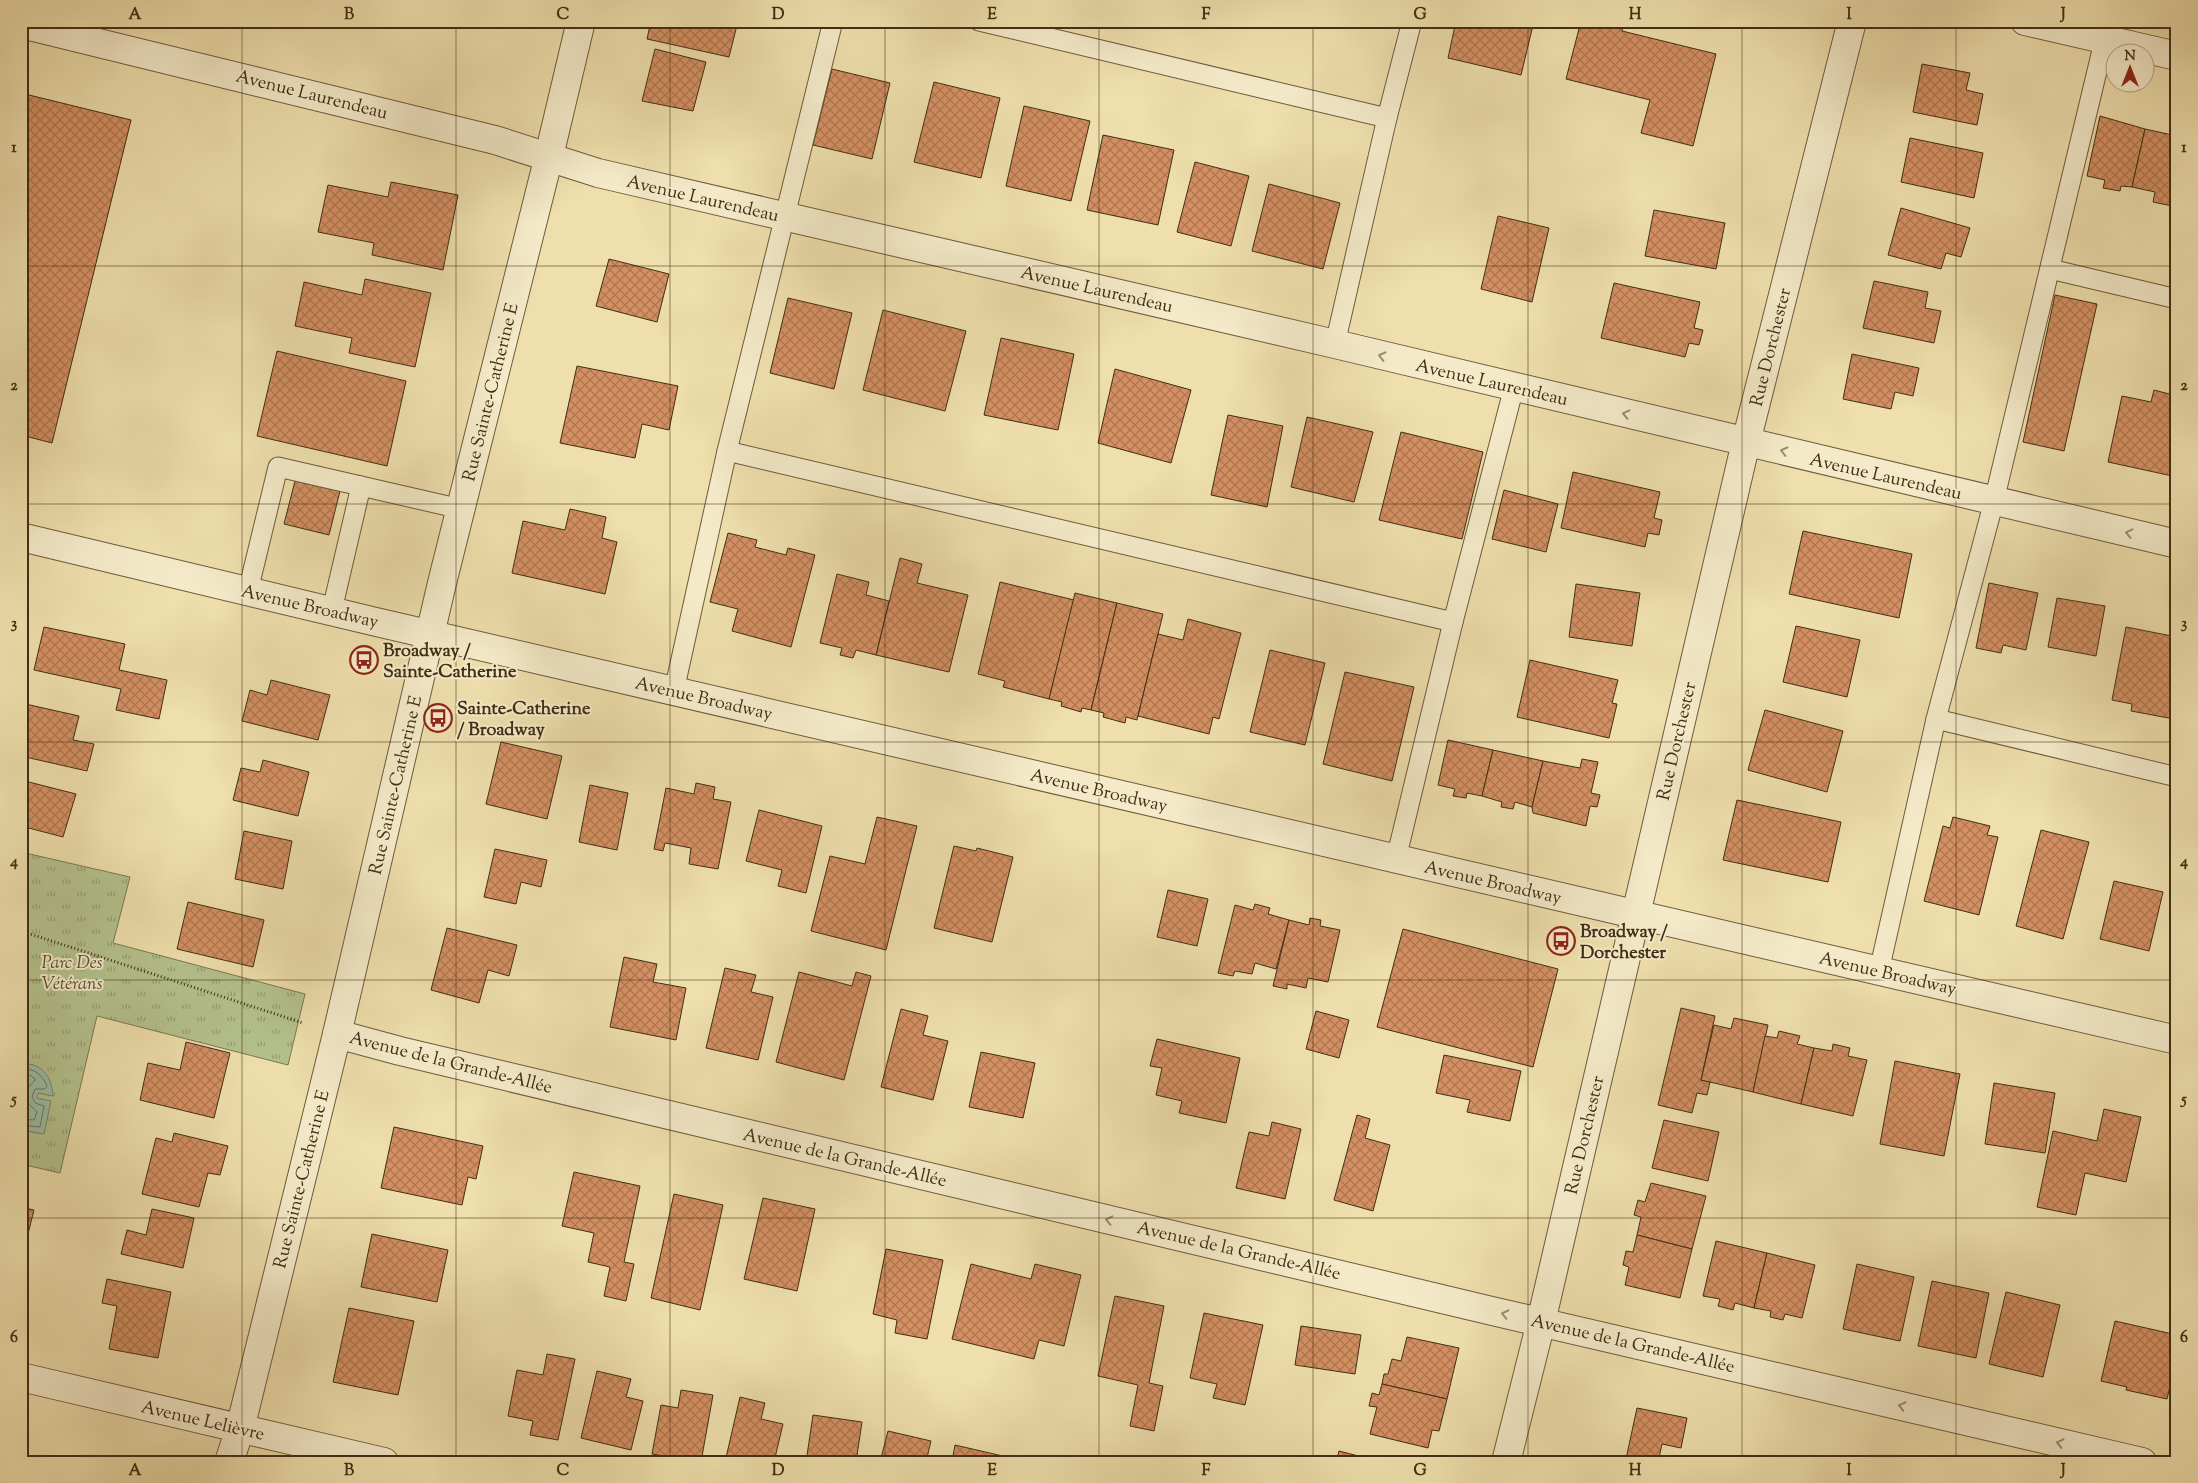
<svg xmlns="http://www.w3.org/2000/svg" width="2198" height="1483" viewBox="0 0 2198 1483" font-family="'Sorts Mill Goudy',serif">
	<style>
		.park { fill: url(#park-tufts); stroke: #7b7851 }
		.water { fill: #9bbda4; stroke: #77846b }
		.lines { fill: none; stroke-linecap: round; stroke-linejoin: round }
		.shore { stroke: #6e765c; stroke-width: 1 }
		.building { fill: url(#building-cross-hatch); stroke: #422e15 }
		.service-casing { stroke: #6d5a3b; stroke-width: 21 }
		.minor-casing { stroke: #6d5a3b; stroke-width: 30 }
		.tertiary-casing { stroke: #6d5a3b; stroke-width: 30 }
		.path { stroke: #422e15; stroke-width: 3; stroke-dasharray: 1 2.5; stroke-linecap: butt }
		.service { stroke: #f4eac9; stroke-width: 19 }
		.minor { stroke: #f4eac9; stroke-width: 28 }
		.tertiary { stroke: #f4eac9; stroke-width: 28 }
		.oneway { stroke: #9b8c6f }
		.grid { fill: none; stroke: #422e15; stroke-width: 1; stroke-opacity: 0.55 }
		.labels { text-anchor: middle; stroke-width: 4; stroke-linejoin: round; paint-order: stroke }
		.street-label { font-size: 18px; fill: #422e15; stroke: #f4eac9 }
		.poi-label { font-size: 18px; font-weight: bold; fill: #422e15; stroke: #f4eac9; text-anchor: start }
		.park-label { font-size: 18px; font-style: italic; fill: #594c2d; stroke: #f4eac9 }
		.neatline { fill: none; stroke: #422e15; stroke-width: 2 }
		.grid-label { font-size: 16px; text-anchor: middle; font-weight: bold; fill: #422e15 }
	</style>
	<defs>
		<pattern id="park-tufts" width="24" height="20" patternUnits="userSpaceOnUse" patternTransform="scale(1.25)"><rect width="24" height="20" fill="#b4c28d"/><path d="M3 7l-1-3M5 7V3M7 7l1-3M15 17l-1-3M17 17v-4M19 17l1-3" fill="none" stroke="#949e72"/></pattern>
		<pattern id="building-cross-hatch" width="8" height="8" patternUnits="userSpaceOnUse" patternTransform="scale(1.25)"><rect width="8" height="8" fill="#d49062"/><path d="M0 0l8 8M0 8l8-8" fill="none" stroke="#ae7650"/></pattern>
	</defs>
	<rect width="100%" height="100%" fill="#eedfac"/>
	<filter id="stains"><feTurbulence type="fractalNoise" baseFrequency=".004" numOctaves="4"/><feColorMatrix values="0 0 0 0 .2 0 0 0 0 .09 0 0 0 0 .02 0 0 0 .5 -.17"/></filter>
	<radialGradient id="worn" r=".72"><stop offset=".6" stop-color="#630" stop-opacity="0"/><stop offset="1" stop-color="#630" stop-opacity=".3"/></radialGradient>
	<path class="park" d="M21 852 130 877 113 943 305 994 288 1065 97 1016 60 1173 21 1164Z"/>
	<path class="water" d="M21 1063C43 1064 51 1075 53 1096L38 1093 37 1098 51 1101 44 1134 21 1130Z"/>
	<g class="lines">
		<g class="shore">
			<path d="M21 1068C35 1069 42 1074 47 1086L45 1089H35L32 1097 35 1103 44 1106 40 1127 21 1125"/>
			<path d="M21 1075H30L35 1079C34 1083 30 1084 28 1088 22 1100 30 1105 37 1112L34 1120 21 1119"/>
		</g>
	</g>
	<g class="building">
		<path d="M651 21H738L729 57 647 39Z"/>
		<path d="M1456 21H1534L1521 75 1448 58Z"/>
		<path d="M1581 21H1625L1622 31 1716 54 1693 146 1641 133 1650 100 1566 79Z"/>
		<path d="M655 49 706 62 693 111 642 101Z"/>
		<path d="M1922 64 1970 73 1966 90 1983 94 1977 125 1913 112Z"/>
		<path d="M832 69 890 83 872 159 813 145Z"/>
		<path d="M934 82 1000 98 981 178 914 162Z"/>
		<path d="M21 93 131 120 52 443 21 435Z"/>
		<path d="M1024 106 1090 121 1071 201 1006 186Z"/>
		<path d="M2100 116 2145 129 2132 187 2121 186 2120 191 2103 188 2105 180 2087 176Z"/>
		<path d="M2145 129 2177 136V207L2153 202 2155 192 2132 187Z"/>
		<path d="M1103 135 1174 150 1158 225 1087 210Z"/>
		<path d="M1910 138 1983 153 1974 198 1901 182Z"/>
		<path d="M1195 162 1249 176 1231 246 1177 232Z"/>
		<path d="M391 182 458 195 443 270 372 255 374 243 318 232 328 185 388 197Z"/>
		<path d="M1269 184 1340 203 1323 269 1252 251Z"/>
		<path d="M1901 208 1970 228 1961 257 1946 253 1941 269 1888 255Z"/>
		<path d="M1654 210 1725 223 1716 269 1645 256Z"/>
		<path d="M1498 216 1549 228 1532 302 1481 289Z"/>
		<path d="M609 259 669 274 657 322 596 306Z"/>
		<path d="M365 279 431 293 415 367 349 353 352 338 295 326 304 282 362 295Z"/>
		<path d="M1874 281 1928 292 1925 308 1941 311 1934 343 1863 328Z"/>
		<path d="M1614 283 1700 302 1694 328 1703 330 1699 345 1689 343 1685 357 1601 338Z"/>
		<path d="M2055 295 2097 304 2064 451 2023 442Z"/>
		<path d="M788 298 852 313 834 389 770 373Z"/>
		<path d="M883 310 966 331 945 411 863 390Z"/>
		<path d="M1001 338 1074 354 1058 430 984 415Z"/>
		<path d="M277 351 406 381 387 466 257 436Z"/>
		<path d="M1852 354 1919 368 1913 396 1895 392 1891 409 1843 399Z"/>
		<path d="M577 366 678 386 669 430 642 424 635 458 560 443Z"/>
		<path d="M1115 369 1191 390 1171 463 1098 443Z"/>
		<path d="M2154 390 2177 396V477L2108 462 2122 396 2151 402Z"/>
		<path d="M1228 415 1283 426 1267 507 1211 495Z"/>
		<path d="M1307 417 1373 432 1354 502 1291 487Z"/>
		<path d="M1401 432 1483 452 1462 539 1379 520Z"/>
		<path d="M1573 472 1660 492 1654 518 1662 520 1659 535 1648 533 1645 547 1561 528Z"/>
		<path d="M295 481 340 491 329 535 284 524Z"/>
		<path d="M1504 490 1558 504 1546 552 1492 539Z"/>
		<path d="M570 509 606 517 602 538 617 542 605 594 512 573 523 521 565 530Z"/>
		<path d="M1803 531 1912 554 1899 618 1789 594Z"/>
		<path d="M728 533 757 540 755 547 786 555 788 548 815 555 791 647 732 631 738 609 710 602Z"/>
		<path d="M900 558 922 564 917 583 968 595 949 672 876 655Z"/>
		<path d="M837 574 869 582 866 595 889 601 876 655 856 650 853 658 840 655 842 648 820 643Z"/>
		<path d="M1000 582 1074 600 1049 699 1003 687 1005 681 978 674Z"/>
		<path d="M1989 583 2038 593 2026 650 2003 645 2001 653 1976 648Z"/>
		<path d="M1576 584 1640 593 1632 646 1569 637Z"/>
		<path d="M1075 593 1117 603 1091 710 1082 708 1081 712 1061 706 1062 702 1049 699Z"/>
		<path d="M2057 598 2105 606 2096 656 2048 647Z"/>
		<path d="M1117 603 1163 614 1137 720 1126 717 1125 723 1103 717 1104 713 1091 710Z"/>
		<path d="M1188 619 1241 633 1219 719 1213 717 1209 734 1138 716 1158 634 1183 640Z"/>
		<path d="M1796 626 1860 640 1847 697 1783 682Z"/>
		<path d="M44 627 125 644 119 670 167 680 159 719 116 710 121 689 34 670Z"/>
		<path d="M2126 627 2177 637V705L2174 719 2131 711 2132 704 2112 700Z"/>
		<path d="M1270 650 1325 663 1305 745 1250 732Z"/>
		<path d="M1530 660 1618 680 1612 703 1617 704 1609 738 1517 717Z"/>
		<path d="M1345 672 1414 687 1392 781 1323 764Z"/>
		<path d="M271 680 330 695 318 740 242 721 250 690 267 695Z"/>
		<path d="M21 703 79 716 73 740 94 744 87 771 21 756Z"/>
		<path d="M1765 710 1843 731 1827 792 1748 770Z"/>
		<path d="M1448 740 1493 750 1482 796 1467 793 1466 798 1453 796 1455 789 1438 785Z"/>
		<path d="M501 742 562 756 547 819 486 804Z"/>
		<path d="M1493 750 1543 761 1532 807 1515 802 1513 809 1501 807 1502 802 1482 796Z"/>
		<path d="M1582 759 1598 762 1591 793 1600 795 1597 807 1590 806 1586 826 1533 813 1532 807 1543 761 1580 768Z"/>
		<path d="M263 760 309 772 298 816 233 800 241 768 260 772Z"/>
		<path d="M21 780 76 794 63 837 21 826Z"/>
		<path d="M696 783 715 787 713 799 731 802 718 869 689 864 691 848 665 843 663 851 654 849 666 788 694 794Z"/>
		<path d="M590 785 628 793 617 850 579 842Z"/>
		<path d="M1737 800 1841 822 1828 882 1723 860Z"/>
		<path d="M759 810 822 826 806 893 778 886 782 870 746 861Z"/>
		<path d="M877 817 917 826 886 950 811 931 830 856 865 864Z"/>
		<path d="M1953 817 1990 826 1987 835 1998 837 1979 915 1924 901 1943 826 1950 828Z"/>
		<path d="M2041 830 2089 842 2063 939 2016 926Z"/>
		<path d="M244 831 292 841 283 889 235 879Z"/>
		<path d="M954 846 976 851 977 848 1013 857 992 942 934 928Z"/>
		<path d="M495 849 547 860 541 887 521 882 516 904 484 897Z"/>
		<path d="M2114 881 2163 892 2149 951 2100 939Z"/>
		<path d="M1168 890 1208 899 1197 946 1157 937Z"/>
		<path d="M188 902 264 920 253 967 177 949Z"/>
		<path d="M1255 904 1270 908 1268 914 1289 920 1276 969 1255 963 1252 974 1235 971 1233 976 1218 973 1235 905 1253 910Z"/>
		<path d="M1310 918 1321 920 1320 926 1340 930 1328 982 1308 978 1306 988 1287 984V989L1273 986 1289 920 1309 925Z"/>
		<path d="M447 928 517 945 509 976 488 970 479 1003 431 990Z"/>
		<path d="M1403 929 1558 969 1533 1067 1377 1027Z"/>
		<path d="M624 957 657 964 653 982 686 988 676 1040 610 1027Z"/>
		<path d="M725 968 756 975 751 992 773 997 758 1060 706 1048Z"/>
		<path d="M799 972 852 986 856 972 871 976 844 1080 776 1062Z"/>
		<path d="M1681 1008 1715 1016 1701 1080 1710 1082 1707 1095 1697 1093 1692 1113 1658 1105Z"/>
		<path d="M901 1009 928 1016 923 1035 948 1041 933 1100 881 1087Z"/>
		<path d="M1316 1011 1349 1020 1339 1058 1306 1049Z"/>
		<path d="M1734 1018 1768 1025 1753 1092 1701 1080 1714 1025 1731 1029Z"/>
		<path d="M1779 1031 1800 1036 1797 1044 1814 1048 1801 1104 1753 1092 1765 1036 1777 1038Z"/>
		<path d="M1157 1039 1240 1058 1226 1123 1179 1113 1182 1101 1156 1095 1162 1068 1150 1066Z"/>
		<path d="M186 1042 230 1053 214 1118 140 1100 148 1063 180 1070Z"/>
		<path d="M1833 1044 1850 1048 1848 1056 1867 1060 1853 1116 1801 1104 1814 1048 1832 1051Z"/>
		<path d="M981 1052 1035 1063 1023 1118 969 1107Z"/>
		<path d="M1444 1055 1521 1071 1510 1121 1467 1112 1470 1100 1436 1093Z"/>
		<path d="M1895 1061 1960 1074 1944 1156 1880 1144Z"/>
		<path d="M1994 1083 2055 1093 2045 1153 1985 1144Z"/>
		<path d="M2104 1109 2141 1117 2126 1182 2085 1173 2076 1215 2037 1207 2053 1131 2097 1141Z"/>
		<path d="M1357 1115 1370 1119 1365 1138 1390 1145 1373 1211 1334 1200Z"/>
		<path d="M1664 1120 1719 1132 1708 1181 1652 1168Z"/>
		<path d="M1272 1122 1301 1129 1285 1199 1236 1188 1249 1132 1269 1136Z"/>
		<path d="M394 1127 483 1146 476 1179 468 1177 462 1205 381 1188Z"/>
		<path d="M174 1133 228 1146 220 1175 208 1173 199 1207 142 1194 156 1138 172 1142Z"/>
		<path d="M574 1172 640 1186 624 1262 634 1264 626 1301 604 1296 610 1267 588 1262 594 1233 562 1226Z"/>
		<path d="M1651 1183 1706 1196 1692 1249 1637 1235 1641 1217 1634 1215 1638 1200 1645 1202Z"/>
		<path d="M674 1194 723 1205 700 1310 651 1298Z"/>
		<path d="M763 1198 815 1209 797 1291 744 1279Z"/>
		<path d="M21 1207 34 1210 21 1262Z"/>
		<path d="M152 1209 194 1218 183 1268 121 1254 127 1230 146 1235Z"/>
		<path d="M372 1234 448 1250 437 1302 361 1287Z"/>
		<path d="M1637 1235 1692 1249 1680 1298 1625 1285 1629 1267 1623 1265 1626 1251 1633 1252Z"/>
		<path d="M1716 1241 1767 1253 1754 1308 1735 1303 1733 1310 1718 1306 1720 1299 1703 1296Z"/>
		<path d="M886 1249 943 1260 927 1339 895 1333 897 1320 873 1314Z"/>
		<path d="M1767 1253 1815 1265 1802 1318 1785 1314 1783 1320 1770 1317 1771 1311 1754 1308Z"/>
		<path d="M971 1264 1031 1279 1035 1264 1081 1275 1064 1346 1039 1340 1034 1359 952 1339Z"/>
		<path d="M1857 1264 1914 1277 1900 1341 1843 1329Z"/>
		<path d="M107 1279 171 1292 158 1358 109 1349 117 1306 102 1303Z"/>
		<path d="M1932 1281 1989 1293 1976 1358 1918 1346Z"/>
		<path d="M2006 1292 2060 1305 2043 1377 1989 1364Z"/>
		<path d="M1115 1296 1164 1306 1149 1383 1163 1386 1154 1431 1130 1426 1138 1385 1098 1376Z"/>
		<path d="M349 1308 414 1321 398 1395 333 1382Z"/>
		<path d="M1204 1313 1263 1325 1245 1405 1213 1398 1217 1384 1190 1378Z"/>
		<path d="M2115 1321 2177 1335V1357L2167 1399 2126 1390 2127 1387 2101 1381Z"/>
		<path d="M1301 1326 1361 1335 1355 1374 1295 1365Z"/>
		<path d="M1407 1337 1459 1348 1447 1399 1382 1384 1384 1374H1388L1392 1359 1401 1361Z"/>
		<path d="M547 1354 575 1359 558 1440 530 1435 533 1421 508 1416 517 1370 543 1375Z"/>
		<path d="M597 1371 631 1379 626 1397 643 1401 631 1450 581 1438Z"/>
		<path d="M1382 1384 1447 1399 1439 1431 1432 1430 1428 1448 1370 1434 1377 1407 1369 1406 1372 1393 1379 1395Z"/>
		<path d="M681 1390 713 1395 701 1462 652 1454 661 1405 678 1408Z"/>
		<path d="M740 1397 765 1403 761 1419 783 1424 774 1462H725Z"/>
		<path d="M1637 1408 1687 1418 1681 1448 1662 1444 1658 1462H1641L1626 1459Z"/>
		<path d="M813 1415 862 1422 856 1462H806Z"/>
		<path d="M888 1431 931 1441 926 1462H880Z"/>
		<path d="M955 1445 1007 1457 1006 1462H952Z"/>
		<path d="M1339 1451 1382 1462H1336Z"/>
	</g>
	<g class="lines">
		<defs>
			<g id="service">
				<path d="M979 21 1387 118"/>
				<path d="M2050 269 2177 299"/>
				<path d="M1335 344 1387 118 1412 21"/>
				<path d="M727 451 1453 622"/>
				<path d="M248 591 278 467 461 509"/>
				<path d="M332 610 361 486"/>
				<path d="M674 691 727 451 833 21"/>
				<path d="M1936 719 2177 777"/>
				<path d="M1396 859 1453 622 1514 387"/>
				<path d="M1879 971 1936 719 1994 501 2109 21"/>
			</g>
			<g id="minor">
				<path d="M2025 21 2177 56"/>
				<path d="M21 24 495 140 598 173 1335 344 2177 544"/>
				<path d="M337 1034 400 1051 1492 1311 2142 1462"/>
				<path d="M21 1377 384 1462"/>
				<path d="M229 1462 240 1429 337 1034 442 583 549 156 581 21"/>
				<path d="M1506 1462 1541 1322 1746 442 1852 21"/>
			</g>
			<path id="tertiary" d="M21 537 372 621 2177 1040"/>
		</defs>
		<use href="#service" class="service-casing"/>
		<use href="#minor" class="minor-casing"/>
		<use href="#tertiary" class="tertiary-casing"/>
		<path class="path" d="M21 931 303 1023"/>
		<use href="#service" class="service"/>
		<use href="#minor" class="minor"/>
		<use href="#tertiary" class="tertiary"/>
	</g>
	<defs><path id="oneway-chevron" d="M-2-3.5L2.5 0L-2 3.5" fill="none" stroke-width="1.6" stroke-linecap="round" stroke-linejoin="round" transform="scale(1.25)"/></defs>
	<g class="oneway">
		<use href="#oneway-chevron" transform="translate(1382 356) rotate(-166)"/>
		<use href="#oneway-chevron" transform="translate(1626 414) rotate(-167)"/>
		<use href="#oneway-chevron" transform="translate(1784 451) rotate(-166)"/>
		<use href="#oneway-chevron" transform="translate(2129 533) rotate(-167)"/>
		<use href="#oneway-chevron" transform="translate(1109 1220) rotate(-167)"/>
		<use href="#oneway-chevron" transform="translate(1505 1314) rotate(-167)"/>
		<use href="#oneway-chevron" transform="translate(1902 1406) rotate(-167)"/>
		<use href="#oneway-chevron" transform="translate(2060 1443) rotate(-167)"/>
	</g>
	<path class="grid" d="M242 21V1462M456 21V1462M670 21V1462M885 21V1462M1099 21V1462M1313 21V1462M1528 21V1462M1742 21V1462M1956 21V1462M21 266H2177M21 504H2177M21 742H2177M21 980H2177M21 1218H2177"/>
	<defs>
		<symbol id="bus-ring" viewBox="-11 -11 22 22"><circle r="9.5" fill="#f4eac9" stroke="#8f2418" stroke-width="1.5"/><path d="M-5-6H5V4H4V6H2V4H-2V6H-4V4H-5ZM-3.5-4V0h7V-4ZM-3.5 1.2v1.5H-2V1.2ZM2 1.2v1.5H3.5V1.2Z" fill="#8f2418"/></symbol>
	</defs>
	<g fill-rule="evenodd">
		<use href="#bus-ring" x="348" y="644" width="32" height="32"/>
		<use href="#bus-ring" x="422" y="702" width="32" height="32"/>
		<use href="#bus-ring" x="1545" y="925" width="32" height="32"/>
	</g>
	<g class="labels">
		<g class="street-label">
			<text transform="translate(312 94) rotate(14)" y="6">Avenue Laurendeau</text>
			<text transform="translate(703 198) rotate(13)" y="6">Avenue Laurendeau</text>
			<text transform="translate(1097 289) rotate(13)" y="6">Avenue Laurendeau</text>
			<text transform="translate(1770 347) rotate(-76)" y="6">Rue Dorchester</text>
			<text transform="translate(1492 382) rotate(13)" y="6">Avenue Laurendeau</text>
			<text transform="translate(490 392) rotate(-76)" y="6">Rue Sainte-Catherine E</text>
			<text transform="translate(1886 476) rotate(13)" y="6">Avenue Laurendeau</text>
			<text transform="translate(310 606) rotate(13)" y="6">Avenue Broadway</text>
			<text transform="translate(704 698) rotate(13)" y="6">Avenue Broadway</text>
			<text transform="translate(1676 741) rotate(-77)" y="6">Rue Dorchester</text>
			<text transform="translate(395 785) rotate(-77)" y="6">Rue Sainte-Catherine E</text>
			<text transform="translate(1099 790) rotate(13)" y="6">Avenue Broadway</text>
			<text transform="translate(1493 882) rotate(13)" y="6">Avenue Broadway</text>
			<text transform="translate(1888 973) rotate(13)" y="6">Avenue Broadway</text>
			<text transform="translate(451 1062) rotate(14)" y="6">Avenue de la Grande-Allée</text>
			<text transform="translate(1584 1135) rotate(-77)" y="6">Rue Dorchester</text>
			<text transform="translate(845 1157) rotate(13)" y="6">Avenue de la Grande-Allée</text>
			<text transform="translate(301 1179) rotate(-76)" y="6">Rue Sainte-Catherine E</text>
			<text transform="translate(1239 1250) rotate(13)" y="6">Avenue de la Grande-Allée</text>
			<text transform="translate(1633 1343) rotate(13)" y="6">Avenue de la Grande-Allée</text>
			<text transform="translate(203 1420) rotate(13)" y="6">Avenue Lelièvre</text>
		</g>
		<g class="poi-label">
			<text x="383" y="656">Broadway /<tspan x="383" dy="21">Sainte-Catherine</tspan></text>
			<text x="457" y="714">Sainte-Catherine<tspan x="457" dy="21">/ Broadway</tspan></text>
			<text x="1580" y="937">Broadway /<tspan x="1580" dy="21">Dorchester</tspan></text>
		</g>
		<g class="park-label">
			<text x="72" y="968">Parc Des<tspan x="72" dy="21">Vétérans</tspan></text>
		</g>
	</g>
	<rect width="2198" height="1483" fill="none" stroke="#eedfac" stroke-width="55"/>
	<g transform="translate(2130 68)"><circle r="24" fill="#f4eac9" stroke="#ad9f81"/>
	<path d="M0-4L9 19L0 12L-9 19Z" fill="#8f2418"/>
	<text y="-8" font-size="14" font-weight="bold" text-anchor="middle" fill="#422e15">N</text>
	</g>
	<rect x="28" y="28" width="2142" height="1428" class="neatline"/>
	<g class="grid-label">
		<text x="135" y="19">A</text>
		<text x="349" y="19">B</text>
		<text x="563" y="19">C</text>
		<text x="778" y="19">D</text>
		<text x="992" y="19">E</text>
		<text x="1206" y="19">F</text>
		<text x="1420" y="19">G</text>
		<text x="1635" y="19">H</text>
		<text x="1849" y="19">I</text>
		<text x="2063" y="19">J</text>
		<text x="14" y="152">1</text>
		<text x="2184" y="152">1</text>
		<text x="14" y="390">2</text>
		<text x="2184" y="390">2</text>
		<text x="14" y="628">3</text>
		<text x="2184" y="628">3</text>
		<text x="14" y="866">4</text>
		<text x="2184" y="866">4</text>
		<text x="14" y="1104">5</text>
		<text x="2184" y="1104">5</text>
		<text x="14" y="1342">6</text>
		<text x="2184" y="1342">6</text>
		<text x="135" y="1475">A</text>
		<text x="349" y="1475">B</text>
		<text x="563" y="1475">C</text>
		<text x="778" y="1475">D</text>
		<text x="992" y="1475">E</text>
		<text x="1206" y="1475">F</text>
		<text x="1420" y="1475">G</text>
		<text x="1635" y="1475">H</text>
		<text x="1849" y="1475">I</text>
		<text x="2063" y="1475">J</text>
	</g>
	<rect width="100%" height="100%" filter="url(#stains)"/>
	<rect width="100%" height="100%" fill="url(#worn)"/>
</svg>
